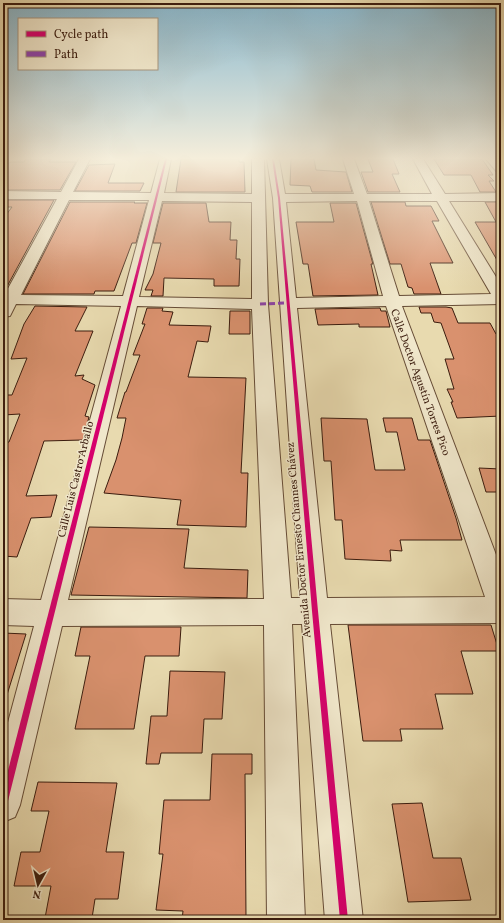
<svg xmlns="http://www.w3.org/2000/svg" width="504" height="923" viewBox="0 0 504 923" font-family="Vollkorn,serif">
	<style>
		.building { fill: #d9916e; stroke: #3b1c0e }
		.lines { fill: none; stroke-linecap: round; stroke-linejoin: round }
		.minor-casing { stroke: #664c36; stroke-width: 2 }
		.minor { fill: #f0e7cb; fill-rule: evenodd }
		.quiet { stroke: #8e44ad; stroke-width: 3; stroke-dasharray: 6 3; stroke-linecap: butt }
		.cycleway-casing { stroke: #f0e7cb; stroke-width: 3 }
		.cycleway { fill: #d6006c; fill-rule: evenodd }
		.labels { text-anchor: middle; stroke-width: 3; stroke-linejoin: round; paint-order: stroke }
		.street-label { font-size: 11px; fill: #3b1c0e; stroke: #f0e7cb }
	</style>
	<rect width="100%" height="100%" fill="#e8daaf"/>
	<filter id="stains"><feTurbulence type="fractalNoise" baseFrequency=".005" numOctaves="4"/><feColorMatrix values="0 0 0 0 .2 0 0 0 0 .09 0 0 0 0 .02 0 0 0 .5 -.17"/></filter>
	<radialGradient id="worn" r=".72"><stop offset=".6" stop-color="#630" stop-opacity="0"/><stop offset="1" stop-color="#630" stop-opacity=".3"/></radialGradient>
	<g class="building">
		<path d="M26 159H51L49 162H76L60 190H3V170L10 162H24Z"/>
		<path d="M181 159H239V162H244L245 192H176Z"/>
		<path d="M291 159H314L316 170 346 172 352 192H312L310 186 290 185Z"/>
		<path d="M368 159H393L399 174H392L400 192H368L361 172H373Z"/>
		<path d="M434 159H482L493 175H488L494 181H489L496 192H480L471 175H444Z"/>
		<path d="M115 164 108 183H144L140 191H75L89 165Z"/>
		<path d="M3 200H54L4 292 3 219 12 207H3Z"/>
		<path d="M70 202H135L134 203H147L136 243H132L114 291H95L94 294H23Z"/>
		<path d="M371 202H405L406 206H431L439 221H432L453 263H430L441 294H414L412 288 408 287 401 264H390Z"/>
		<path d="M485 202H501V267L475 222H496Z"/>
		<path d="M163 203H206L209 222H231L230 240H237L236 259H240L239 286H214V279L164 278 163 296H151L153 290H145L153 274 161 243H153Z"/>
		<path d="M330 203H356L373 264H371L378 295 313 296 308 264H303L296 222H334Z"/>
		<path d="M35 306 87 307 75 331H93L75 376 84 375 82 379 95 385 85 416 89 417 83 440 44 441 26 496 57 495 51 517 31 518 17 557 3 556V443L9 442 20 414 3 415V395H12L27 358 11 359 24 324Z"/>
		<path d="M419 307H446L452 308 458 323H490L496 334H501V416L457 418 451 402H453L447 389H454L445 359H454L441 323 434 322 431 313H421Z"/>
		<path d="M147 308H163L162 311 173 312 169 325 211 326 208 342 197 341 188 377 246 378 241 473H248L246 527 177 525 181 500 104 493 116 460 122 438 126 418H117L125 392H126L140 355H133L145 324H142Z"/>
		<path d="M380 308 381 311H386L390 327H359V324L318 325 315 309Z"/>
		<path d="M230 311H250V334H229Z"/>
		<path d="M321 418 367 419 375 470H405L397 432H386L383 418H412L418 440H430L456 518 462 540H400L402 551 390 550 391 561 345 559 342 520H335L331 461H324Z"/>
		<path d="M479 468 501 469V492H486Z"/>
		<path d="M89 527 189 529 184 568 248 570 247 598 71 595Z"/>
		<path d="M348 625H491L499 651H461L473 694H435L443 729H400L402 741H363Z"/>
		<path d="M81 627H181L179 656H145L134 729H75L90 656H75Z"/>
		<path d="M3 633 26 634 6 698H3Z"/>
		<path d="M170 671 225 672 222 719H204L202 753H161L159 764H146L151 716H167Z"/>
		<path d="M212 754H252V774H245L246 919 182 920 183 911 156 910 163 854H159L164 800H210Z"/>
		<path d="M38 782 117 783 106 852H124L118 899H95L92 918H45L51 886H14L21 852H40L49 811H31Z"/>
		<path d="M422 803 433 858H461L471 900 408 902 392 804Z"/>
	</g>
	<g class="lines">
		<defs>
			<g id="minor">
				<path d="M79 159H90L73 192 151 193 160 159H171L164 193 252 194V159H264L268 304 291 598H300L273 198 267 159H279L285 194H354L343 159H354L367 194H432L413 159H423L445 194 501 193V201H449L501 285V304L402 306 501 568V623L330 624 363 920H325L302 624H292L305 920H267L264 625 62 626 20 805 15 817 3 822V741L34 626 3 625V599L41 600 121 306 16 304 10 316 3 317V294H5L57 199H3V191L61 192ZM69 200H149L123 296 21 295ZM162 201 252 202V299L139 297ZM357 201 383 296 296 298 286 202ZM369 201H437L491 294 399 296ZM137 306 252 309 264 599 68 600ZM386 306 485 597 327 598 297 308Z"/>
				<path d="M486 159H497L501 163V173L497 172Z"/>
			</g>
		</defs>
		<use href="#minor" class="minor-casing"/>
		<use href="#minor" class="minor"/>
		<path class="quiet" d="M260 304 287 303"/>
		<defs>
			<g id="cycleway">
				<path d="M165 159H167L7 805 6 808 3 809V790Z"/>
				<path d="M272 159H274L280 198 318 611 348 920H340L312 611 278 198Z"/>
			</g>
		</defs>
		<use href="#cycleway" class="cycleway-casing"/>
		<use href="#cycleway" class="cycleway"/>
	</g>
	<linearGradient id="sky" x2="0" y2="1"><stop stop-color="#87b7ce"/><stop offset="0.55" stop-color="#f5eedb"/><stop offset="1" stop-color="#f5eedb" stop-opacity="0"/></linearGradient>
	<rect width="504" height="288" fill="url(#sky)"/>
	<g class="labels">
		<g class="street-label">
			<text transform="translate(421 382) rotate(70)" y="4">Calle Doctor Agustín Torres Pico</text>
			<text transform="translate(75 479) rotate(-76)" y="4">Calle Luis Castro Arballo</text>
			<text transform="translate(298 540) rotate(-95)" y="4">Avenida Doctor Ernesto Channes Chávez</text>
		</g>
	</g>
	<rect width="504" height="923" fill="none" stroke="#e8daaf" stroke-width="16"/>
	<rect x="4" y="4" width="496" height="915" fill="none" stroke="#3b1c0e" stroke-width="2"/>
	<rect x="8" y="8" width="488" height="907" fill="none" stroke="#3b1c0e"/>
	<rect x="18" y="18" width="140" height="52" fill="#f0e7cb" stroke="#a8967f"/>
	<rect x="26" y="31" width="20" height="6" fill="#d6006c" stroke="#a8967f"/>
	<text x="54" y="38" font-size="12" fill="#3b1c0e">Cycle path</text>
	<rect x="26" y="51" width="20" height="6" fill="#8e44ad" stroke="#a8967f"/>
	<text x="54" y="58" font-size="12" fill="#3b1c0e">Path</text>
	<g transform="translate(38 885) rotate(188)" stroke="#f0e7cb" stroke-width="3" paint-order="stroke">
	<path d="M0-3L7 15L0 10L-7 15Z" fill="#3b1c0e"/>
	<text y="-6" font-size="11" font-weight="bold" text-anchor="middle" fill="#3b1c0e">N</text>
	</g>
	<rect width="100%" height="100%" filter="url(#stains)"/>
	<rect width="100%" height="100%" fill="url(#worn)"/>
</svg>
